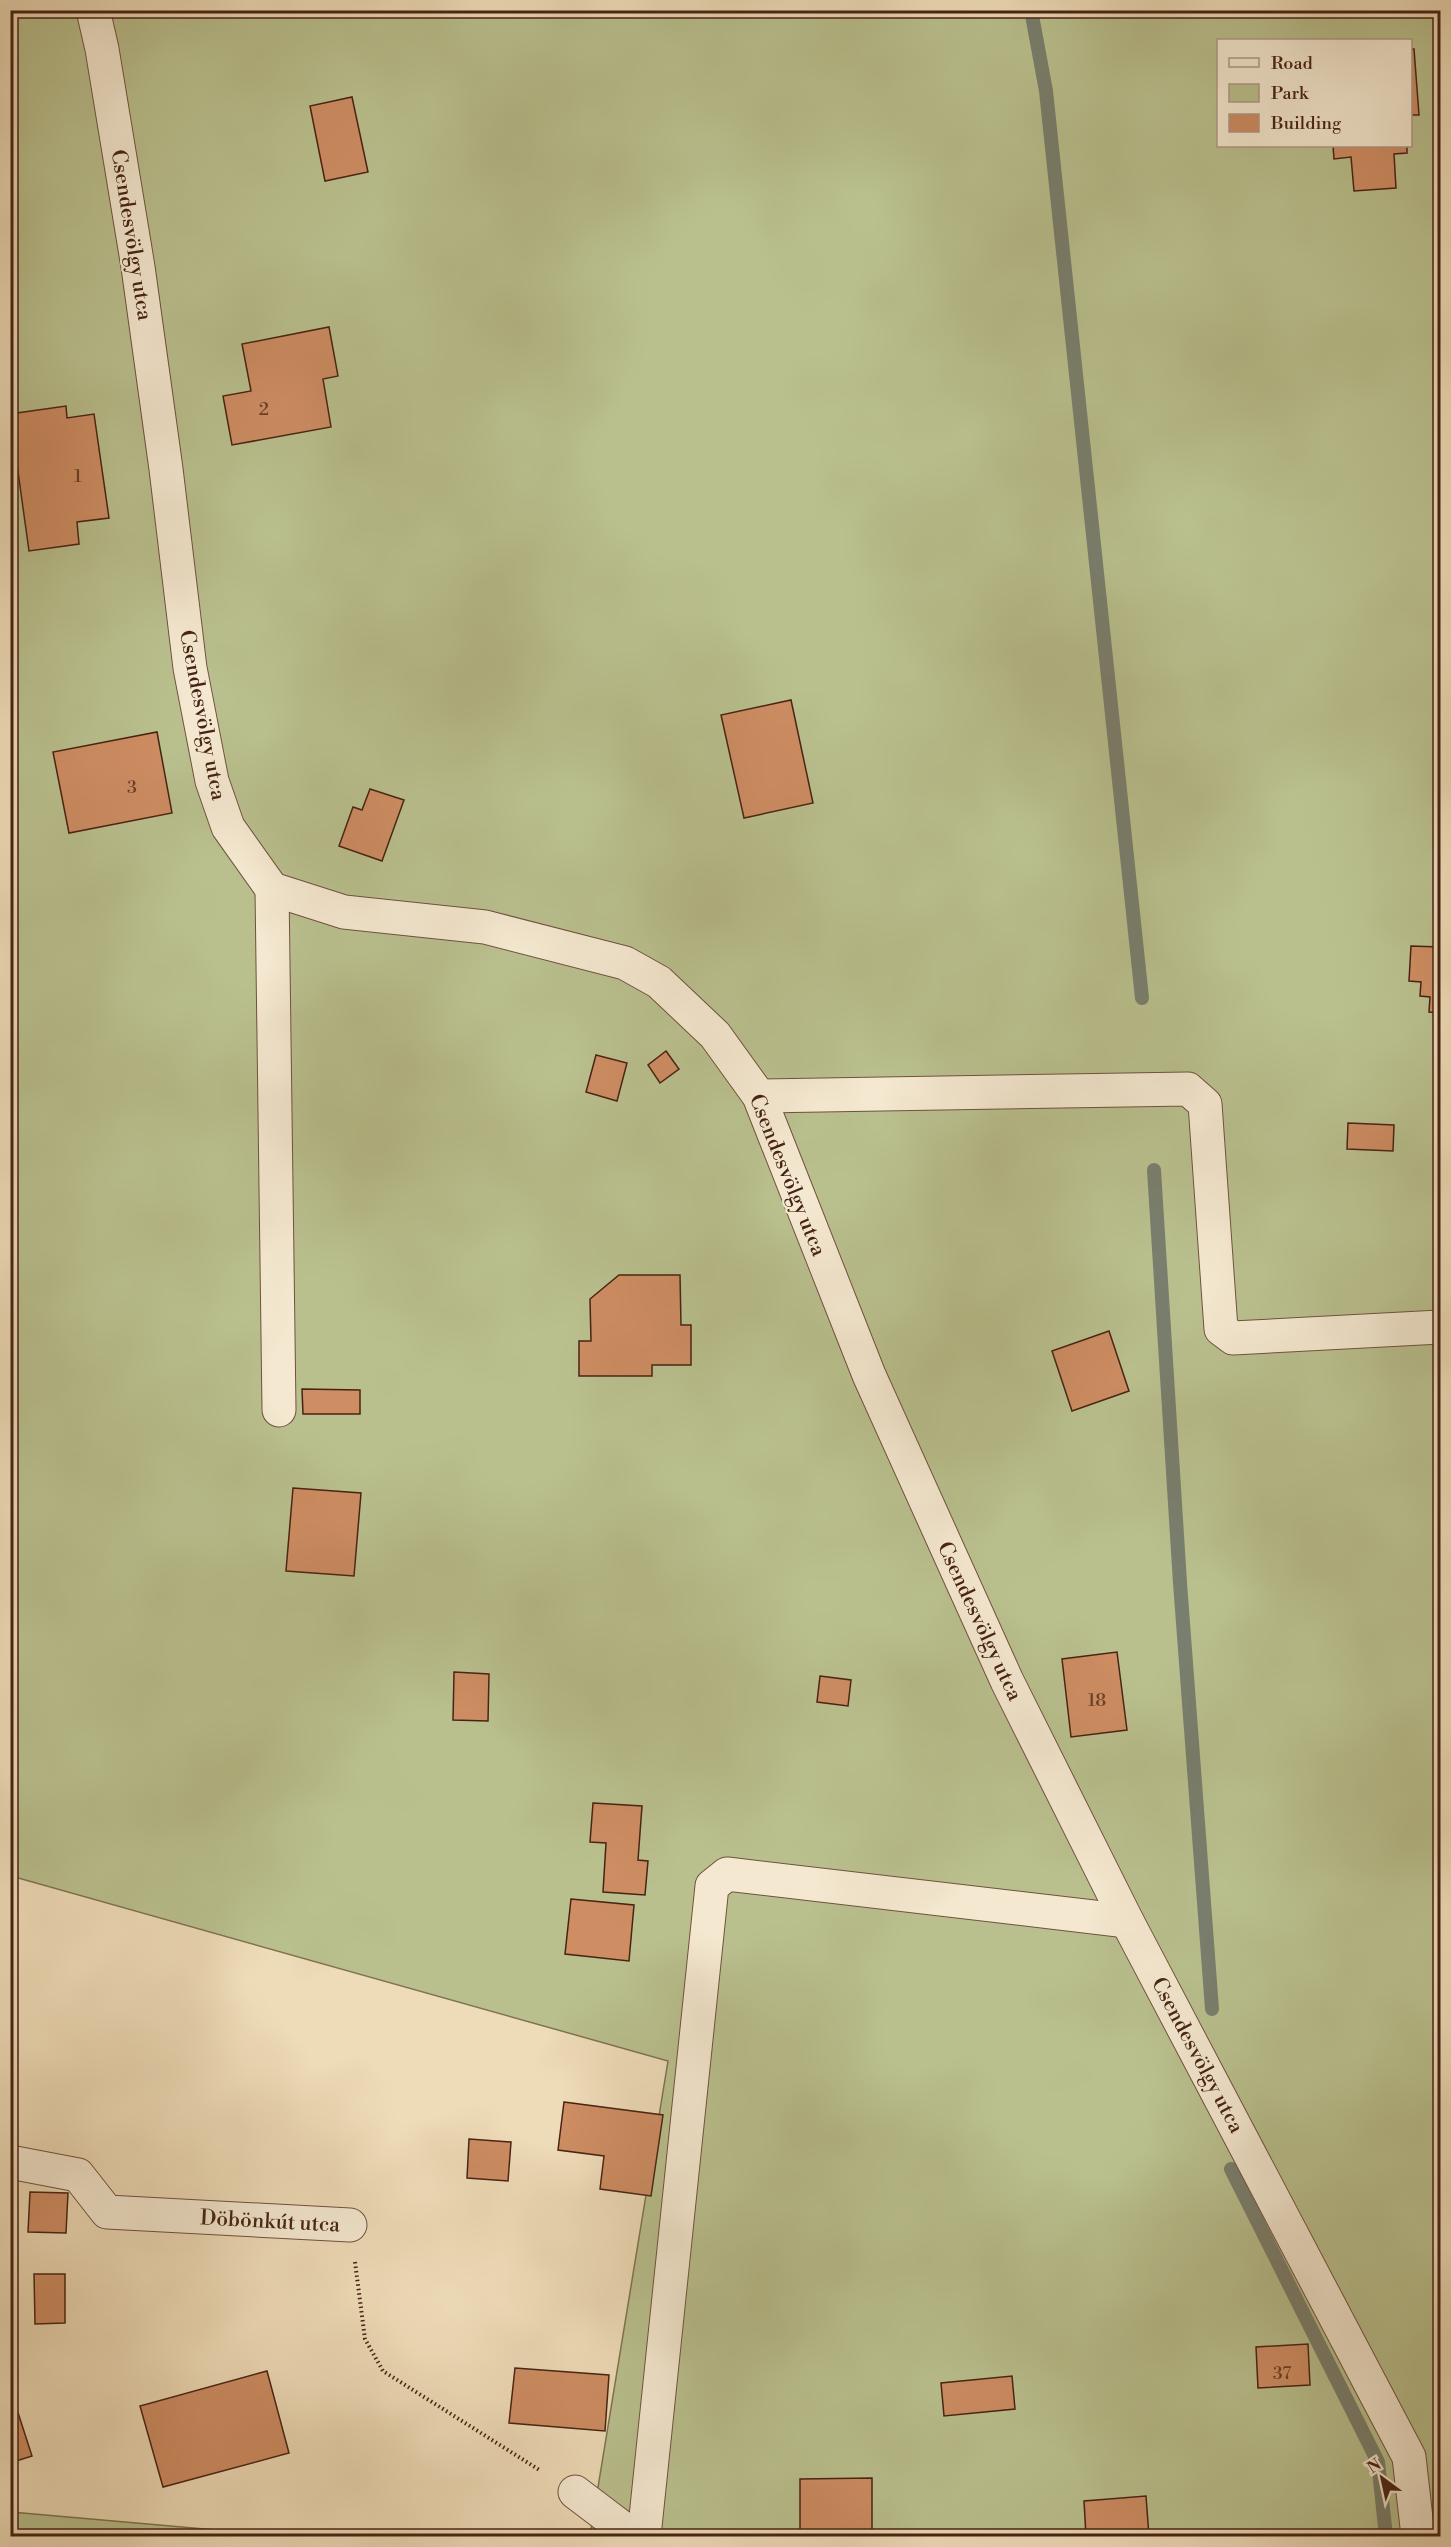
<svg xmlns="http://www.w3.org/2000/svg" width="1451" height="2547" viewBox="0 0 1451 2547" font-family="'Libre Bodoni',serif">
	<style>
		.green { fill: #b9c08e; stroke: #807252; stroke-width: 1.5; fill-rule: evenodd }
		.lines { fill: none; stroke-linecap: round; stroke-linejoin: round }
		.stream { stroke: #797f6e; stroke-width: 14 }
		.building { fill: #ce8d63; stroke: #472315; stroke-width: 1.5 }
		.minor-casing { stroke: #71513e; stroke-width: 35 }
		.path { stroke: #472315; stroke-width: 4; stroke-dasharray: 1.5 3; stroke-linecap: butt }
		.minor { stroke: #f4e8d0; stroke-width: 33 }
		.labels { text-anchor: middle; stroke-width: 4.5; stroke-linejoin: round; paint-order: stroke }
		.number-label { font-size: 18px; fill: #693e28 }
		.street-label { font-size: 21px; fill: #472315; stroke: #f4e8d0 }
	</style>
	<rect width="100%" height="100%" fill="#eedbb7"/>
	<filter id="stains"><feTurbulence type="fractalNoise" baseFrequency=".00333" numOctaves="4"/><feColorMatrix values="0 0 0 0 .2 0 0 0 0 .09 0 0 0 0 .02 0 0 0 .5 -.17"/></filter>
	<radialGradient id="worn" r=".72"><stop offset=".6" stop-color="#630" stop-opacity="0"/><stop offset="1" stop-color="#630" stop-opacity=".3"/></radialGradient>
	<g class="green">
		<path d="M10 11H1440V2536H590L668 2061 11 1876ZM1218 40H1410V146H1218Z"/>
		<path d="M10 2512H11L286 2536H11Z"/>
	</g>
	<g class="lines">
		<g class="stream">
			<path d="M1031 10 1046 91 1142 998"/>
			<path d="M1154 1170 1180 1583 1212 2009"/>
			<path d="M1231 2169 1378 2462 1386 2536"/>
		</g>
	</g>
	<g class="building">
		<path d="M1410 49H1414L1419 115H1410Z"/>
		<path d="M352 97 368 172 325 181 310 106Z"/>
		<path d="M1333 146H1407V153L1394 154 1396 188 1354 191 1351 157 1334 159Z"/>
		<path d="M329 327 338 376 323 379 331 427 232 445 223 396 251 391 242 344Z"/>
		<path d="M66 406 67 418 94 414 109 518 77 522 79 544 29 551 10 414Z"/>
		<path d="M791 700 813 803 744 818 721 715Z"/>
		<path d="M157 732 172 813 69 833 53 752Z"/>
		<path d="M370 789 404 800 382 861 339 846 353 807 362 810Z"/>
		<path d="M1411 946 1440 947V1013L1429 1012 1430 997 1420 996 1421 982 1409 981Z"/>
		<path d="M666 1051 679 1069 660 1083 648 1065Z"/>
		<path d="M596 1055 627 1063 617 1101 586 1092Z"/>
		<path d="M1348 1123 1394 1125 1393 1151 1347 1149Z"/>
		<path d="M619 1275H680L681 1325H691V1365H652V1376H579V1341H591L590 1299Z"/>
		<path d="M1109 1331 1129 1391 1072 1411 1052 1351Z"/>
		<path d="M302 1389 360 1390V1414H303Z"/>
		<path d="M293 1488 361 1493 354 1576 286 1571Z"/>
		<path d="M1117 1652 1127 1730 1071 1737 1062 1659Z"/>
		<path d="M454 1672 489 1674 488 1721 453 1720Z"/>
		<path d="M820 1676 851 1680 848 1706 817 1702Z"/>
		<path d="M593 1803 642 1806 638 1860 648 1861 645 1895 603 1892 606 1843 590 1842Z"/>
		<path d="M571 1899 634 1905 629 1961 565 1954Z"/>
		<path d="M564 2102 663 2115 651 2196 600 2189 604 2156 558 2150Z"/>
		<path d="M469 2139 511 2142 508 2181 467 2178Z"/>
		<path d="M30 2192 68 2193 66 2233 28 2232Z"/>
		<path d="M34 2274H65V2323L35 2324Z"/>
		<path d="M1308 2344 1310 2385 1258 2388 1256 2347Z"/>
		<path d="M515 2368 609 2375 605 2431 509 2423Z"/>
		<path d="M267 2371 289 2453 163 2487 140 2406Z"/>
		<path d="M1012 2376 1015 2409 944 2416 941 2383Z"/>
		<path d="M10 2388 32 2456 10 2463Z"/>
		<path d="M872 2478V2536H800V2479Z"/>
		<path d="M1146 2496 1149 2536H1086L1084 2501Z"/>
	</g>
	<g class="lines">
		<defs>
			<g id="minor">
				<path d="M93 10 102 49 138 267 166 469 190 668 212 781 228 827 272 889 344 912 485 927 625 963 659 982 715 1035 759 1096 869 1375 1007 1681 1127 1921 1409 2457 1418 2536"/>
				<path d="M272 889 279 1410"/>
				<path d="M759 1096 1188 1089 1205 1104 1221 1329 1233 1338 1440 1327"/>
				<path d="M10 2162 78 2175 107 2212 350 2225"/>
				<path d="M575 2492 633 2536"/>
				<path d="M644 2536 712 1886 727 1874 1127 1921"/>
			</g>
		</defs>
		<use href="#minor" class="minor-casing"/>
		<path class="path" d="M355 2262 365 2339 383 2371 541 2471"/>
		<use href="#minor" class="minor"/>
	</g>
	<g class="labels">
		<g class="number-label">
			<text x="264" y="415">2</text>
			<text x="78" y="482">1</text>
			<text x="132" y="793">3</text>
			<text x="1097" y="1706">18</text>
			<text x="1282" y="2379">37</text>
		</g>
		<g class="street-label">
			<text transform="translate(132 235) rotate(81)" y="7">Csendesvölgy utca</text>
			<text transform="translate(203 715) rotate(79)" y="7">Csendesvölgy utca</text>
			<text transform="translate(788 1175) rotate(68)" y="7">Csendesvölgy utca</text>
			<text transform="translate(980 1621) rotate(65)" y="7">Csendesvölgy utca</text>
			<text transform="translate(1198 2055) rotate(62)" y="7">Csendesvölgy utca</text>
			<text transform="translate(270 2221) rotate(3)" y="7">Döbönkút utca</text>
		</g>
	</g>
	<rect width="1451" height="2547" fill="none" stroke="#eedbb7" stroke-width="36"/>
	<rect x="12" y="12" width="1427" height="2523" fill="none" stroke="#472315" stroke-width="3"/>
	<rect x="18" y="18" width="1415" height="2511" fill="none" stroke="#472315" stroke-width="1.5"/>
	<rect x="1217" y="39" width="195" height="108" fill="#f4e8d0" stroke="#af9985" stroke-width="1.5"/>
	<rect x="1229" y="58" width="30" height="9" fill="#f4e8d0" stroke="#af9985" stroke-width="1.5"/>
	<text x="1271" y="69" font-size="18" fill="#472315">Road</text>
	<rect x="1229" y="84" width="30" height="18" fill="#b9c08e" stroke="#af9985" stroke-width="1.5"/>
	<text x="1271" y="99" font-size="18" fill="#472315">Park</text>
	<rect x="1229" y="114" width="30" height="18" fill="#ce8d63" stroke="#af9985" stroke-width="1.5"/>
	<text x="1271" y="129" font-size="18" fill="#472315">Building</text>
	<g transform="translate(1382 2478) rotate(327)" stroke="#f4e8d0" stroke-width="4.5" paint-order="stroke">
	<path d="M0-4.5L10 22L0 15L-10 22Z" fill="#472315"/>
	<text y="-9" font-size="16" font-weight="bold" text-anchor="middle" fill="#472315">N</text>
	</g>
	<rect width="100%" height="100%" filter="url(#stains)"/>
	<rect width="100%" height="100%" fill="url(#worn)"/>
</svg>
